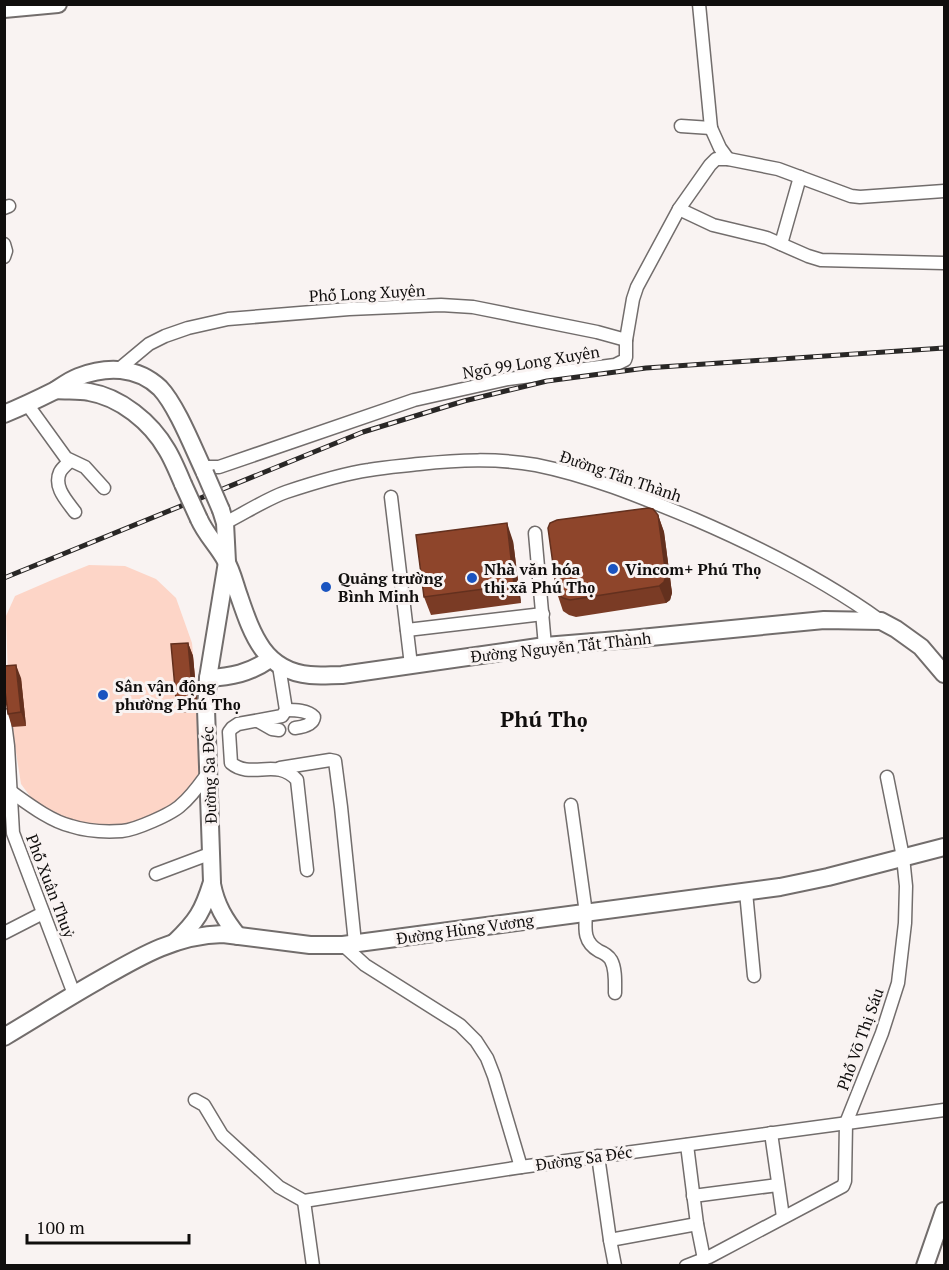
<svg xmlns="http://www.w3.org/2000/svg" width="949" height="1270" viewBox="0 0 949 1270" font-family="'PT Serif',serif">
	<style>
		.green { fill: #fdd5c7 }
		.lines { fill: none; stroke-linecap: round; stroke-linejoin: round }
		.minor-casing { stroke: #726d6c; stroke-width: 15 }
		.major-casing { stroke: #726d6c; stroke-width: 20 }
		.minor { stroke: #fff; stroke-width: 12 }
		.major { stroke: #fff; stroke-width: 16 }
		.rail-casing { stroke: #292726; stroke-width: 5 }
		.rail { stroke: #f9f3f2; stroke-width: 3; stroke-dasharray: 9; stroke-linecap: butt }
		.major-bridge-casing { stroke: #726d6c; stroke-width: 20; stroke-linecap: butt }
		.major-bridge { stroke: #fff; stroke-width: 16 }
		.wall { fill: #7a3b25 }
		.shaded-wall { fill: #63301e }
		.building { fill: #8e452b; stroke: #63301e; stroke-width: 1.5 }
		.poi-dot { fill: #1a54c0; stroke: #f9f3f2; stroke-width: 2 }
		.labels { text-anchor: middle; stroke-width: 6; stroke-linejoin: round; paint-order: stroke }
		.street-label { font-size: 16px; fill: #100e0d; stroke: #f9f3f2 }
		.poi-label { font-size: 16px; font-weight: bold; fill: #100e0d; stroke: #f9f3f2; text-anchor: start }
		.district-label { font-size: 22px; font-weight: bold; fill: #100e0d; stroke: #f9f3f2 }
	</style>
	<rect width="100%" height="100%" fill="#f9f3f2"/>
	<path class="green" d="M89 565 125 566 156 579 176 598 192 643 203 765 192 787 169 806 146 819 122 826 102 827 70 821 50 813 35 803 21 784 12 727 8 680 6 616 15 596 52 580Z"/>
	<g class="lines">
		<defs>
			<g id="minor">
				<path d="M681 126 711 128"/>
				<path d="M728 159 778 169 851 196 860 197 944 191"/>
				<path d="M4 208 9 206"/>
				<path d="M679 209 713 225 767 238 808 256 821 260 944 263"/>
				<path d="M4 244 6 251 4 257"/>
				<path d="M781 244 800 177"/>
				<path d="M119 369 149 344 165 336 188 328 228 319 349 309 441 305 473 307 597 332 626 340"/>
				<path d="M27 404 66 458 85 467 104 488"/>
				<path d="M70 461C67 464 62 468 60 472 53 487 67 501 75 512"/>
				<path d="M203 467H219L414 400 508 379 615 365 625 360 626 357V340L633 299 637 287 679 209 710 165 716 159H728L720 148 711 128 699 4"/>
				<path d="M391 497 411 665"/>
				<path d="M225 523C245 513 266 499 286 492 313 483 341 474 369 470 386 467 402 466 419 464 458 460 497 458 536 465 591 476 643 498 694 519 759 547 824 580 881 621"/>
				<path d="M535 533 545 646"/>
				<path d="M407 630 543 614"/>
				<path d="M279 666 286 710 282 716 238 724 232 728 229 732 231 763C251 780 277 757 297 780L307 870"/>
				<path d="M286 710C295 710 308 710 314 717 313 725 303 727 295 728"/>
				<path d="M4 715 8 746 13 833 74 994"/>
				<path d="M258 721 272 729 279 730"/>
				<path d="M280 768 330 760 335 761 341 807 355 943"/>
				<path d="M10 791C27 803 50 821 71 826 86 831 106 832 122 831 135 830 172 814 181 805 192 796 200 784 208 773"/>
				<path d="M571 805 586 913C585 929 583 942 599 951 604 953 608 955 611 960 616 969 615 983 615 993"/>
				<path d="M156 874 212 853"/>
				<path d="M746 892 754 976"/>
				<path d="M4 933 43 913"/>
				<path d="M343 945 365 965 460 1025 476 1041 487 1058 494 1076 521 1167"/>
				<path d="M195 1100 204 1105 222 1135 279 1187 304 1201 521 1167 944 1110"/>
				<path d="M771 1133 783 1217"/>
				<path d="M687 1145 697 1224 704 1259"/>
				<path d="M598 1156 610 1240 615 1266"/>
				<path d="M693 1196 778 1185"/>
				<path d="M304 1201 313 1266"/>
				<path d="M610 1240 697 1224"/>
				<path d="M686 1266 709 1257 843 1186 845 1181 846 1123 882 1033 898 983 905 923 906 886 903 857 887 777"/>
			</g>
			<g id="major">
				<path d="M4 9 58 4"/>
				<path d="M56 390C67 391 79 390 89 392 120 397 151 422 167 450 173 460 178 472 183 484"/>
				<path d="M4 414C21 407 38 399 54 391 62 386 70 380 78 377 106 366 137 366 160 388 177 406 194 450 205 473"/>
				<path d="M199 519C206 535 218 546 226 561 232 571 235 585 239 596 252 634 264 671 310 675 320 676 331 675 342 675L545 646 630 639 824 620 881 621 896 629 921 647 944 674"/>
				<path d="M208 678C231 677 250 673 270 659"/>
				<path d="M212 884C216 905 225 920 238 936"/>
				<path d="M175 942C197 921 203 911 212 882L206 709 208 678 227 562 225 523 221 510"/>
				<path d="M4 1037C36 1018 67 998 99 980 139 957 175 935 223 934L310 945H343L780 887 828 877 944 847"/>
				<path d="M925 1266 944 1211"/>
			</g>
		</defs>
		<use href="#minor" class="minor-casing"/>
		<use href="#major" class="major-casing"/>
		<use href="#minor" class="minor"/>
		<use href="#major" class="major"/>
		<defs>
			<path id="rail" d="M4 578 363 432 464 401 547 381 646 368 944 348"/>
		</defs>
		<use href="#rail" class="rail-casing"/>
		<use href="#rail" class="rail"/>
		<defs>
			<g id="major-bridge">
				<path d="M205 473 221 510"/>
				<path d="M183 484 199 519"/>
			</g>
		</defs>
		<use href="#major-bridge" class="major-bridge-casing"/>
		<use href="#major-bridge" class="major-bridge"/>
	</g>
	<g class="wall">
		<path d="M658 515 664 532 672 593 670 600 666 603 576 617 569 615 563 611 557 593Z"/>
		<path d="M513 541 521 603 431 615 424 597Z"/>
		<path d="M188 643 193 656 198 711 181 713 176 699Z"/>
		<path d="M21 678 26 726 12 727 8 714Z"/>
	</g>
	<g class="shaded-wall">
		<path d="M658 515 664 532 672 593 670 600 666 603 659 586Z"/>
		<path d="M507 523 513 541 521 603 514 585Z"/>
		<path d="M188 643 193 656 198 711 193 698Z"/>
		<path d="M16 665 21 678 26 726 21 712Z"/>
	</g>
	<g class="building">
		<path d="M648 508 653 509 658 515 666 576 664 582 659 586 570 600 563 598 557 593 548 528 550 523 557 520Z"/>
		<path d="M507 523 514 585 424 597 416 535Z"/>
		<path d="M188 643 193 698 176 699 171 644Z"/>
		<path d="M16 665 21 712 8 714 4 683V666Z"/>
	</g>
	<g class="poi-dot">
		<circle cx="613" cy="569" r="6"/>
		<circle cx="472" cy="578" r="6"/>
		<circle cx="326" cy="587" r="6"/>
		<circle cx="103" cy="695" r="6"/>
	</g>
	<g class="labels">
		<g class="street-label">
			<text transform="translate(367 293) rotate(-3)" y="6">Phố Long Xuyên</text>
			<text transform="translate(531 362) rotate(-9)" y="6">Ngõ 99 Long Xuyên</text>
			<text transform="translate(621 476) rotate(19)" y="6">Đường Tân Thành</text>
			<text transform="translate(561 647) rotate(-6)" y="6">Đường Nguyễn Tất Thành</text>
			<text transform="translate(209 775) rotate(-92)" y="6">Đường Sa Đéc</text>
			<text transform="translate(51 886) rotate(69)" y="6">Phố Xuân Thuỷ</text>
			<text transform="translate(465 929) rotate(-8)" y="6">Đường Hùng Vương</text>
			<text transform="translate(860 1039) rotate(-70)" y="6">Phố Võ Thị Sáu</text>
			<text transform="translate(584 1158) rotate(-8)" y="6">Đường Sa Đéc</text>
		</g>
		<g class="poi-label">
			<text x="484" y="575">Nhà văn hóa<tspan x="484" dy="18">thị xã Phú Thọ</tspan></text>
			<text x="625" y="575">Vincom+ Phú Thọ</text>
			<text x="338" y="584">Quảng trường<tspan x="338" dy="18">Bình Minh</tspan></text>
			<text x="115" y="692">Sân vận động<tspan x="115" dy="18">phường Phú Thọ</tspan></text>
		</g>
		<g class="district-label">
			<text x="544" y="727">Phú Thọ</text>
		</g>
	</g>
	<rect width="949" height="1270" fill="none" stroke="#100e0d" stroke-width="12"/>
	<path d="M27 1234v9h162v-9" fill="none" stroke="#100e0d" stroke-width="3"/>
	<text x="36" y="1234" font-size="18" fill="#100e0d" stroke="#f9f3f2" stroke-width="4.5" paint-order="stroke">100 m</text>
</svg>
